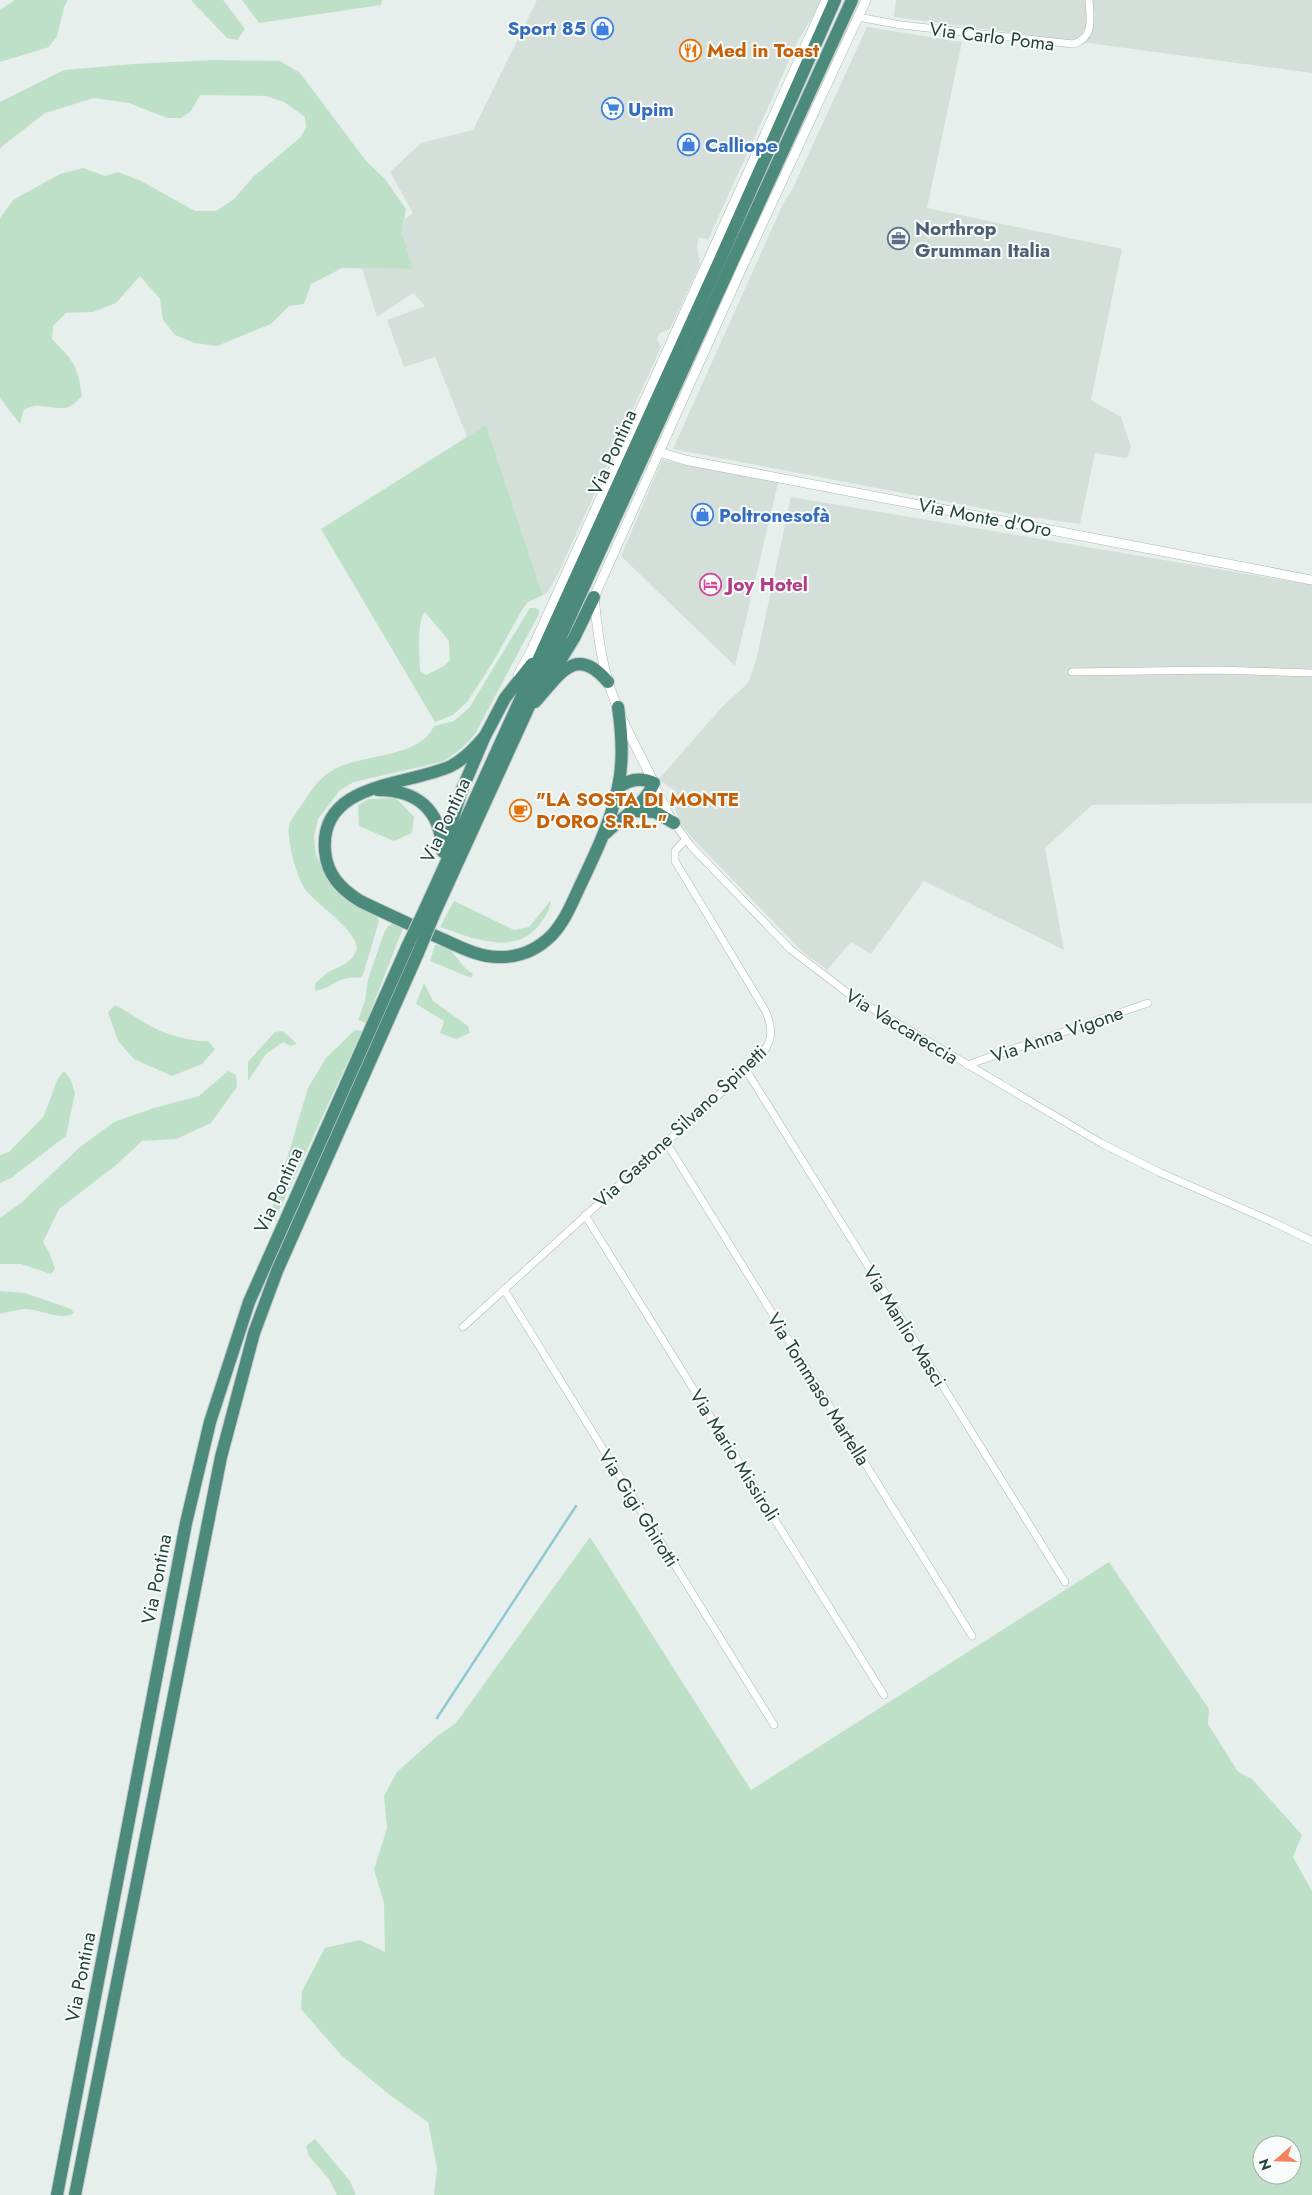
<svg xmlns="http://www.w3.org/2000/svg" width="1312" height="2195" viewBox="0 0 1312 2195" font-family="Jost,sans-serif">
	<style>
		.built { fill: #d4dfda }
		.green { fill: #bfe0c8; fill-rule: evenodd }
		.lines { fill: none; stroke-linecap: round; stroke-linejoin: round }
		.stream { stroke: #8ec9d4; stroke-width: 2.5 }
		.minor-casing { stroke: #a8b8b2; stroke-width: 8 }
		.tertiary-casing { stroke: #a8b8b2; stroke-width: 10 }
		.trunk-casing { stroke: #c2cac8; stroke-width: 14 }
		.minor { stroke: #fff; stroke-width: 7 }
		.tertiary { stroke: #fff; stroke-width: 9 }
		.trunk { stroke: #4c8a7c; stroke-width: 12 }
		.trunk-bridge-casing { stroke: #c2cac8; stroke-width: 14; stroke-linecap: butt }
		.trunk-bridge { stroke: #4c8a7c; stroke-width: 12 }
		.labels { text-anchor: middle; stroke-width: 4; stroke-linejoin: round; paint-order: stroke }
		.shop-label { font-size: 19px; font-weight: bold; fill: #366cbe; stroke: #f7fbf9; text-anchor: start }
		.street-label { font-size: 19px; fill: #24423a; stroke: #f7fbf9 }
		.food-label { font-size: 19px; font-weight: bold; fill: #c56008; stroke: #f7fbf9; text-anchor: start }
		.service-label { font-size: 19px; font-weight: bold; fill: #4e5e75; stroke: #f7fbf9; text-anchor: start }
		.hotel-label { font-size: 19px; font-weight: bold; fill: #b23c85; stroke: #f7fbf9; text-anchor: start }
	</style>
	<rect width="100%" height="100%" fill="#e6efeb"/>
	<g class="built">
		<path d="M537 0H823L798 41 708 240 699 237 697 245 700 264 670 329 660 333 657 339 661 347 559 572 547 593 543 595 486 426 467 437 435 357 404 367 387 320 425 306 413 293 377 317 362 268 412 269 402 233 405 219 413 213 390 172 421 143 473 130Z"/>
		<path d="M896 0H1312V73L894 17Z"/>
		<path d="M867 27 962 42 927 208 1122 249 1091 400 1121 417 1131 447 1127 458 1095 453 1080 524 1017 515 673 449 783 204 792 190Z"/>
		<path d="M662 460 778 483 735 666 621 556Z"/>
		<path d="M791 497 1312 585V803L1092 805 1045 848 1064 950 924 881 871 954 851 942 827 970 803 952 693 839 680 823 673 803 676 792 659 779 721 708 748 683 756 661Z"/>
	</g>
	<g class="green">
		<path d="M15 0H68L64 7 57 36 49 47 0 62V10Z"/>
		<path d="M191 0H223L245 29 237 40 227 38Z"/>
		<path d="M242 0H382L381 5 259 23Z"/>
		<path d="M214 60 280 61 300 73 366 161 385 179 406 209 402 233 413 269 342 268 311 284 304 304 289 306 271 324 217 346 195 343 175 335 163 320 160 299 140 276 116 303 93 312 66 313 53 326 52 339C73 360 78 366 82 396 66 414 61 407 39 406 34 405 29 408 24 409L20 424 0 398V218L13 200 60 174 83 168 105 176 118 172 141 181 195 211H216L234 199 253 177 301 137 306 127 305 117 284 102 266 96 200 95 191 111 181 118H167L129 103 94 98 45 113 0 148V102L64 70 133 64Z"/>
		<path d="M486 425 543 595 528 602 522 610 493 662 467 702 453 715 435 722 321 529ZM425 612 449 641 450 660 444 666 426 675 420 671C420 656 416 623 425 612Z"/>
		<path d="M530 608H536L540 612 475 734C465 746 455 755 441 762L354 782 340 790 318 819 314 837 316 855 328 881 346 897 376 914 379 921 363 975 360 978C339 975 333 988 315 991V984C319 980 323 976 327 973 337 967 351 964 356 951 363 934 314 903 305 889 296 876 287 841 289 826 291 817 300 808 305 800 313 788 320 777 333 770 362 753 419 759 434 726L454 721 469 708Z"/>
		<path d="M396 798 414 817 412 833 394 841 359 826 358 805 369 799Z"/>
		<path d="M551 900C550 910 546 916 540 924 515 957 472 938 440 927L454 901 514 930 529 927Z"/>
		<path d="M396 923H405L366 1023 358 1020 365 1001 368 979 384 933 388 926Z"/>
		<path d="M435 945 448 947 466 969 473 974 471 978 430 961Z"/>
		<path d="M424 983 433 1001 468 1026 470 1033 456 1039 440 1033 444 1021 416 1004Z"/>
		<path d="M115 1005C126 1010 134 1017 145 1023 161 1033 190 1042 208 1041L215 1049 202 1064 172 1076 134 1059 118 1041 108 1012Z"/>
		<path d="M355 1030 362 1031 275 1219 267 1226 308 1088 326 1058Z"/>
		<path d="M283 1031 297 1044 290 1046 283 1042 266 1054 248 1081V1062L275 1032Z"/>
		<path d="M64 1071 71 1080 75 1093 66 1136 11 1178 0 1183V1155L9 1152 44 1116 57 1080Z"/>
		<path d="M228 1071 236 1075 237 1087 211 1123 176 1139 142 1141 115 1166 59 1209 43 1242 50 1254 55 1269 51 1274 21 1264H0V1218L21 1203 80 1147 114 1122 154 1108 199 1096Z"/>
		<path d="M0 1291 25 1293 71 1309 74 1313C61 1322 38 1308 24 1309 16 1310 8 1312 0 1314Z"/>
		<path d="M590 1537 751 1790 1109 1562 1209 1709 1208 1724 1238 1772 1252 1779 1302 1835 1293 1857 1312 1891V2195H434L437 2168 428 2122 391 2096 341 2055 301 2009 302 1991 325 1948 360 1940 385 1952 384 1903 374 1870 387 1828 384 1796 397 1772 435 1738 456 1723ZM1262 2145H1292V2175H1262Z"/>
		<path d="M315 2139 350 2181 356 2195H337L329 2179 309 2156 306 2146Z"/>
	</g>
	<g class="lines">
		<path class="stream" d="M437 1718 576 1506"/>
		<defs>
			<g id="minor">
				<path d="M858 17 901 25 1073 44C1095 38 1090 18 1089 0"/>
				<path d="M1072 672 1217 670 1312 673"/>
				<path d="M654 783 674 823 691 846 790 949 853 997 1101 1143 1161 1173 1273 1222 1312 1241"/>
				<path d="M967 1065 1148 1003"/>
				<path d="M746 1070 1065 1582"/>
				<path d="M666 1142 972 1636"/>
				<path d="M585 1215 884 1695"/>
				<path d="M505 1291 774 1725"/>
				<path d="M463 1327 746 1070C766 1050 779 1040 765 1010L675 861V851L685 840"/>
			</g>
			<g id="tertiary">
				<path d="M659 452 685 460 1312 580"/>
				<path d="M518 675 532 649 826 0"/>
				<path d="M654 783C638 750 618 716 608 681 600 654 597 626 594 597L741 270 866 0"/>
			</g>
			<g id="trunk">
				<path d="M549 679 574 638 594 597"/>
				<path d="M535 702C559 676 575 643 608 682"/>
				<path d="M485 736C475 747 465 759 451 766 409 786 319 781 325 851 327 875 341 889 360 901 385 913 409 924 433 935 455 944 477 958 501 957 520 957 538 949 552 935 565 921 572 903 580 886 595 854 611 822 618 787 624 761 622 734 618 707"/>
				<path d="M378 790C417 790 441 810 442 850"/>
				<path d="M634 811 655 812 674 823"/>
				<path d="M606 833C623 816 643 807 654 783 641 777 629 779 618 788"/>
				<path d="M443 852 461 792 485 736 505 698 532 664"/>
				<path d="M425 909 720 260 835 0"/>
				<path d="M435 912 852 0"/>
				<path d="M57 2195 186 1523 210 1422 249 1302 407 947"/>
				<path d="M75 2195 221 1457 254 1333 277 1271 418 953"/>
			</g>
		</defs>
		<use href="#minor" class="minor-casing"/>
		<use href="#tertiary" class="tertiary-casing"/>
		<use href="#trunk" class="trunk-casing"/>
		<use href="#minor" class="minor"/>
		<use href="#tertiary" class="tertiary"/>
		<use href="#trunk" class="trunk"/>
		<defs>
			<g id="trunk-bridge">
				<path d="M407 947 425 909"/>
				<path d="M418 953 435 912"/>
			</g>
		</defs>
		<use href="#trunk-bridge" class="trunk-bridge-casing"/>
		<use href="#trunk-bridge" class="trunk-bridge"/>
	</g>
	<defs>
		<symbol id="shop-ring" viewBox="-11 -11 22 22"><circle r="9.5" fill="#f7fbf9" stroke="#3f7fe0" stroke-width="1.5"/><path d="M-5-2.5h2.3a2.7 3.5 0 0 1 5.4 0H5L5.5 6h-11ZM-1.5-2.5h3a1.5 2.3 0 0 0-3 0Z" fill="#3f7fe0"/></symbol>
		<symbol id="restaurant-ring" viewBox="-11 -11 22 22"><circle r="9.5" fill="#f7fbf9" stroke="#e8710a" stroke-width="1.5"/><path d="M-5-6h1v4h1v-4h1v4h1v-4h1v5L-1.5 .5V6h-2V.5L-5-1ZM5-6V6H3V1.5H1.5Q1.5-4 5-6Z" fill="#e8710a"/></symbol>
		<symbol id="supermarket-ring" viewBox="-11 -11 22 22"><circle r="9.5" fill="#f7fbf9" stroke="#3f7fe0" stroke-width="1.5"/><path d="M-6-5.5h2.5l.6 2H6L4.5 2H-2.5L-4.4-4H-6ZM-1.5 3.2a1.3 1.3 0 1 0 .1 0ZM3 3.2a1.3 1.3 0 1 0 .1 0Z" fill="#3f7fe0"/></symbol>
		<symbol id="office-ring" viewBox="-11 -11 22 22"><circle r="9.5" fill="#f7fbf9" stroke="#5c6f8a" stroke-width="1.5"/><path d="M-6-3h4V-5.5h4V-3h4V5H-6ZM-1-4.5V-3h2v-1.5ZM-6 0V1H6V0Z" fill="#5c6f8a"/></symbol>
		<symbol id="hotel-ring" viewBox="-11 -11 22 22"><circle r="9.5" fill="#f7fbf9" stroke="#d1479c" stroke-width="1.5"/><path d="M-6-4.5h1.5V1H6V5H4.5V3h-9V5H-6ZM-4 0a1.8 1.8 0 1 1 3.6 0ZM.5 0V-2.5h3Q6-2.5 6 0Z" fill="#d1479c"/></symbol>
		<symbol id="cafe-ring" viewBox="-11 -11 22 22"><circle r="9.5" fill="#f7fbf9" stroke="#e8710a" stroke-width="1.5"/><path d="M-5.5-4.5H6V0H3Q3 3.5 0 3.5H-2.5Q-5.5 3.5-5.5 0ZM3-3.2v2h1.7v-2ZM-6 4.5H4V6H-6Z" fill="#e8710a"/></symbol>
	</defs>
	<g fill-rule="evenodd">
		<use href="#shop-ring" x="590" y="16" width="25" height="25"/>
		<use href="#restaurant-ring" x="678" y="38" width="25" height="25"/>
		<use href="#supermarket-ring" x="600" y="96" width="25" height="25"/>
		<use href="#shop-ring" x="676" y="132" width="25" height="25"/>
		<use href="#office-ring" x="886" y="226" width="25" height="25"/>
		<use href="#shop-ring" x="690" y="502" width="25" height="25"/>
		<use href="#hotel-ring" x="698" y="572" width="25" height="25"/>
		<use href="#cafe-ring" x="508" y="798" width="25" height="25"/>
	</g>
	<g class="labels">
		<g class="shop-label">
			<text x="586" y="35" text-anchor="end">Sport 85</text>
			<text x="628" y="116">Upim</text>
			<text x="705" y="152">Calliope</text>
			<text x="719" y="522">Poltronesofà</text>
		</g>
		<g class="street-label">
			<text transform="translate(992 36) rotate(7)" y="7">Via Carlo Poma</text>
			<text transform="translate(612 452) rotate(-66)" y="7">Via Pontina</text>
			<text transform="translate(985 517) rotate(11)" y="7">Via Monte d'Oro</text>
			<text transform="translate(445 820) rotate(-65)" y="7">Via Pontina</text>
			<text transform="translate(902 1026) rotate(31)" y="7">Via Vaccareccia</text>
			<text transform="translate(1057 1034) rotate(-19)" y="7">Via Anna Vigone</text>
			<text transform="translate(680 1126) rotate(-43)" y="7">Via Gastone Silvano Spinetti</text>
			<text transform="translate(278 1190) rotate(-66)" y="7">Via Pontina</text>
			<text transform="translate(905 1326) rotate(58)" y="7">Via Manlio Masci</text>
			<text transform="translate(819 1389) rotate(58)" y="7">Via Tommaso Martella</text>
			<text transform="translate(735 1455) rotate(58)" y="7">Via Mario Missiroli</text>
			<text transform="translate(639 1508) rotate(58)" y="7">Via Gigi Ghirotti</text>
			<text transform="translate(156 1579) rotate(-79)" y="7">Via Pontina</text>
			<text transform="translate(80 1977) rotate(-79)" y="7">Via Pontina</text>
		</g>
		<g class="food-label">
			<text x="707" y="57">Med in Toast</text>
			<text x="536" y="806">"LA SOSTA DI MONTE<tspan x="536" dy="22">D'ORO S.R.L."</tspan></text>
		</g>
		<g class="service-label">
			<text x="915" y="235">Northrop<tspan x="915" dy="22">Grumman Italia</tspan></text>
		</g>
		<g class="hotel-label">
			<text x="727" y="591">Joy Hotel</text>
		</g>
	</g>
	<g transform="translate(1277 2160) rotate(250)"><circle r="24" fill="#f7fbf9" stroke="#a3b1ad"/>
	<path d="M0-4L9 19L0 12L-9 19Z" fill="#f4845f"/>
	<text y="-8" font-size="14" font-weight="bold" text-anchor="middle" fill="#24423a">N</text>
	</g>
</svg>
